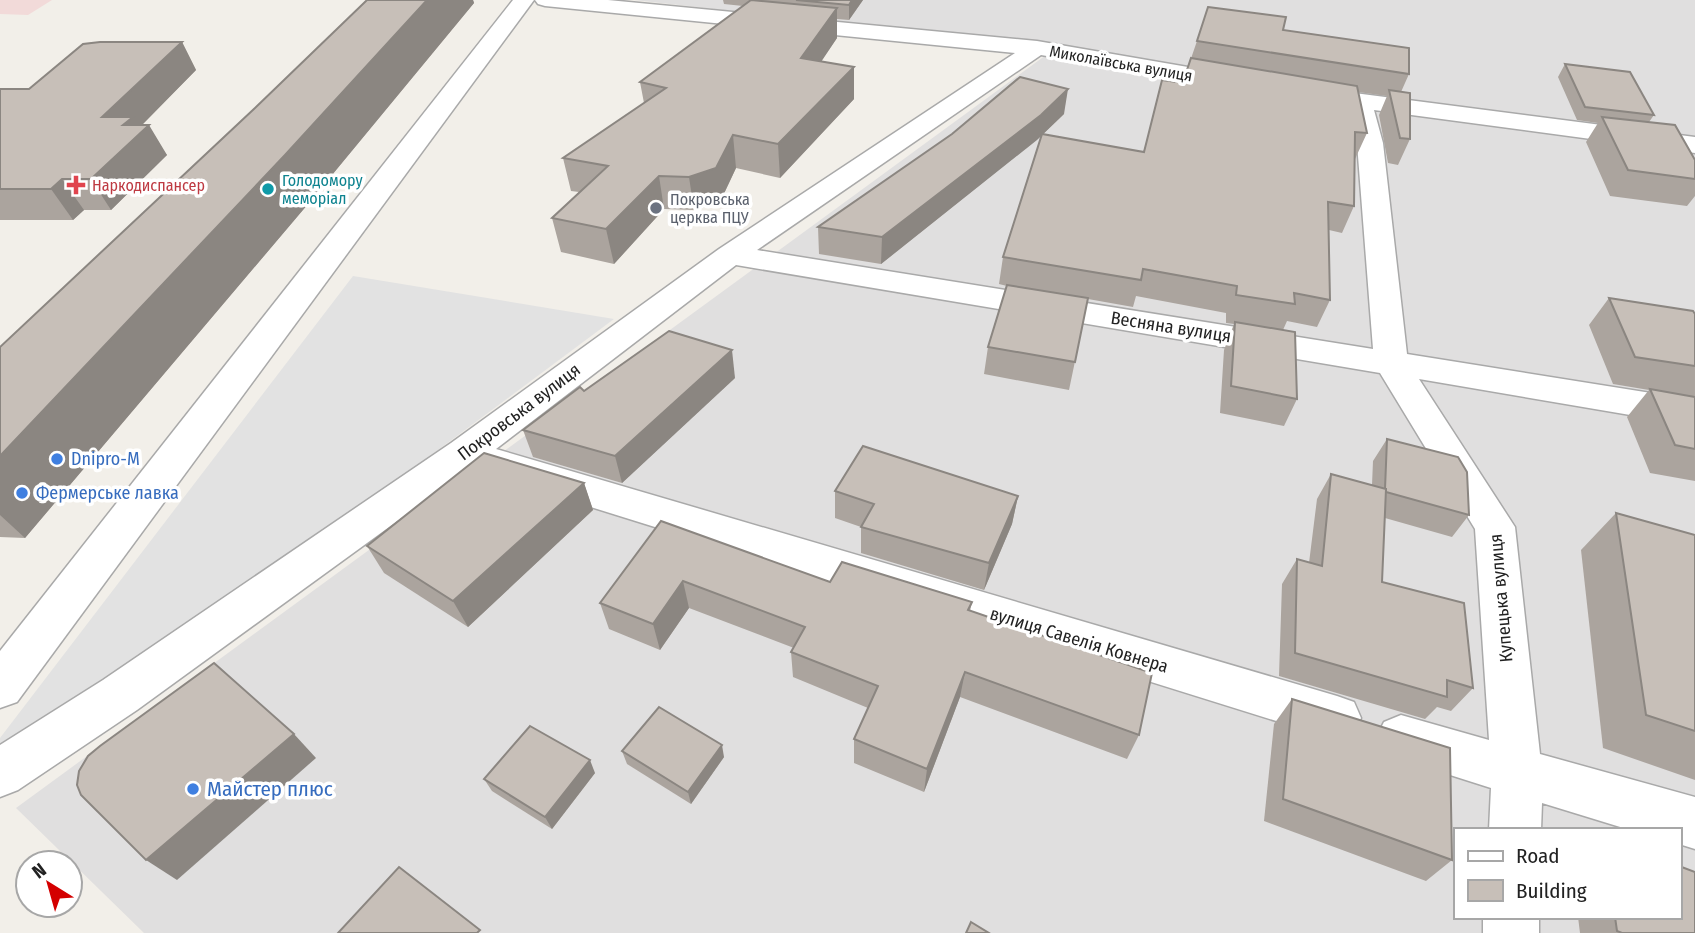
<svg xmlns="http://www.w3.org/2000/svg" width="1695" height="933" viewBox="0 0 1695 933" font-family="'Fira Sans Condensed',sans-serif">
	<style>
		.residential { fill: #e0dfdf; fill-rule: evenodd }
		.commercial { fill: #f2dad9 }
		.parking { fill: #e2e2e2 }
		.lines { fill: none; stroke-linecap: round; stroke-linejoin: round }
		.minor-casing { stroke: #a9a9a9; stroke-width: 3 }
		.minor { fill: #fff; fill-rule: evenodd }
		.wall { fill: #aba49e }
		.shaded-wall { fill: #8b8681 }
		.building { fill: #c7bfb8; stroke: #8b8681; stroke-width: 2 }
		.health-dot { fill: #e0444e; stroke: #fff; stroke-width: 2.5 }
		.culture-dot { fill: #0f9aa8; stroke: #fff; stroke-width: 2.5 }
		.worship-dot { fill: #6b7280; stroke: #fff; stroke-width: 2.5 }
		.shop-dot { fill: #3f7fe0; stroke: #fff; stroke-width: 2.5 }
		.labels { text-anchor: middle; stroke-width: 7; stroke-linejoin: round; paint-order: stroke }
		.far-street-label { font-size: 16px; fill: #222; stroke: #fff }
		.far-culture-label { font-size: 16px; fill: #0d838f; stroke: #fff; text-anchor: start }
		.far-health-label { font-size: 16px; fill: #be3a42; stroke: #fff; text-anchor: start }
		.far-worship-label { font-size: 16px; fill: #5b616d; stroke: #fff; text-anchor: start }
		.street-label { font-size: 18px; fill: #222; stroke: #fff }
		.shop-label { font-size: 18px; fill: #366cbe; stroke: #fff; text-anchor: start }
		.near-shop-label { font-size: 21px; fill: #366cbe; stroke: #fff; text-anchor: start }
	</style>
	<rect width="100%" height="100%" fill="#f2efe9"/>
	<path class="residential" d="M634 0H1695V933H144L16 808 1057 47ZM1455 830H1679V917H1455Z"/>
	<path class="commercial" d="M0 0H52L28 15 0 14Z"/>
	<path class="parking" d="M353 276 614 319 297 555 0 759V738Z"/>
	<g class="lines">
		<defs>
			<g id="minor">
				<path d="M513 0H534L17 702 0 708V651Z"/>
				<path d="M535 0H608L1037 41 1246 77 1250 82 1246 87 1238 89 1041 55 757 250 1373 349 1357 143 1349 107 1300 99 1296 94 1300 89 1308 87 1695 137V153L1374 110 1383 143 1407 354 1695 400V426L1419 379 1515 527 1540 754 1695 797V849L1679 844V830H1630L1542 803 1541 830H1489L1491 788 1384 754 1376 738 1384 722 1401 715 1489 740 1475 529 1380 373 736 265 496 449 1337 696 1354 702 1361 718 1354 734 1337 740 469 469 137 710 18 790 0 797V745L103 680 451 443 719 249 1015 53 545 6 538 4Z"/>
				<rect x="1483" y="917" width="56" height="16"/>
			</g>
		</defs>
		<use href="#minor" class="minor-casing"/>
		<use href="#minor" class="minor"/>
	</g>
	<g class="wall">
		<path d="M367 0H473L474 3 308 204 25 538 0 537V347L255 108Z"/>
		<path d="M723 0H863L849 20 837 19V38L821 61 854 67V99L780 178 736 168 720 202 694 210 664 209 614 264 561 252 552 218 579 192 571 191 563 158 644 103 640 82 743 6 724 4Z"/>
		<path d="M1283 30 1409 74 1401 92 1410 139 1398 165 1388 163 1379 115 1387 96 1358 92 1367 133 1355 159 1354 206 1342 233 1329 230 1330 300 1317 327 1287 321 1283 330 1297 399 1284 426 1220 413 1224 350 1234 324 1226 323V313L1136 296 1133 307 1088 299 1069 390 984 374 988 347 1007 286 999 284 1003 257 1041 136 881 264 819 254 818 227 952 134 1064 114 1043 134 1144 152 1176 82 1185 76 1197 41Z"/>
		<path d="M182 42 196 70 142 125 167 155 111 210H84L73 220H0V89H29Z"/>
		<path d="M1565 64 1654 115 1649 122 1695 160V196L1687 206 1610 196 1586 142 1598 123 1577 120 1558 77Z"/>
		<path d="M1609 298 1695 314V481L1650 473 1627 417 1649 390 1613 384 1589 325Z"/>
		<path d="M735 378 622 483 533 457 523 430Z"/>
		<path d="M1387 439 1469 515 1452 537 1385 518 1382 582 1473 688 1451 711 1437 707 1425 719 1279 676 1282 584 1297 559 1309 563 1317 499 1331 474 1372 485 1373 461Z"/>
		<path d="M584 483 593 510 468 627 384 573 367 546Z"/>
		<path d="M835 491 1018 496 1012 524 984 590 861 553V527L835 518Z"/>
		<path d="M1616 513 1695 535V780L1603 748 1581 550Z"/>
		<path d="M661 521 830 582 972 602 970 611 1139 735 1127 759 960 697 924 792 854 763V739L868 708 793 677 791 652 794 648 689 608 660 650 609 629 600 603Z"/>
		<path d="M1292 699 1452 860 1426 881 1264 821 1274 724Z"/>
		<path d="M622 751 724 757 691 804 627 764Z"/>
		<path d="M595 773 552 829 492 791 484 779Z"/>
		<path d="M1578 917H1679L1695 933H1580Z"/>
	</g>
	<g class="shaded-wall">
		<path d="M427 0H473L474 3 308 204 25 538 0 515V456Z"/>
		<path d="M852 0H863L849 20V5Z"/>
		<path d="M837 8V38L803 89 801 58Z"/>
		<path d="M182 42 196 70 139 128 149 125 167 155 111 210 91 179 102 117Z"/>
		<path d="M854 67V99L780 178 778 144Z"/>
		<path d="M1068 89 1064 114 1037 140 881 264 882 237Z"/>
		<path d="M733 135 736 168 720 202 694 210 689 177Z"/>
		<path d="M659 176 664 209 614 264 606 229Z"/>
		<path d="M62 179 84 210 73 220 51 189Z"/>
		<path d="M732 350 735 378 622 483 615 456Z"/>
		<path d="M584 483 593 510 468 627 453 601Z"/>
		<path d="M1018 496 1012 524 984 590 989 563Z"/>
		<path d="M683 581 689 608 660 650 653 624Z"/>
		<path d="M965 672 960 697 924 792 927 769Z"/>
		<path d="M294 734 316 758 177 880 146 860Z"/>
		<path d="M722 745 724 757 691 804 688 792Z"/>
		<path d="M590 760 595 773 552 829 545 817Z"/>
	</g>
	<g class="building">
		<path d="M367 0H427L285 155 0 456V347L255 108Z"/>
		<path d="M751 0 837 8 801 58 854 67 778 144 733 135 716 168 689 177 659 176 606 229 552 218 608 166 563 158 666 88 640 82Z"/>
		<path d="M796 0H852L849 5Z"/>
		<path d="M1208 7 1286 17 1283 30 1409 48V74L1197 41Z"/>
		<path d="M100 42H182L102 117H133L123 125H149L91 179H62L51 189H0V89H29L83 44Z"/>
		<path d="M1191 58 1357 86 1367 133 1355 132 1354 206 1328 202 1330 300 1294 293 1295 304 1236 295 1237 286 1143 269 1141 280 1003 257 1042 134 1144 152 1162 80 1176 82 1178 75 1185 76Z"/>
		<path d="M1565 64 1630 72 1654 115 1585 107Z"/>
		<path d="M1020 77 1068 89 1041 115 882 237 818 227 952 134Z"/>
		<path d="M1389 90 1410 93V139L1400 138Z"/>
		<path d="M1602 117 1675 125 1695 160V179L1628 170Z"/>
		<path d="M1007 285 1088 298 1075 362 988 347Z"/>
		<path d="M1609 298 1693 311 1695 314V366L1635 357Z"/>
		<path d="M1235 322 1295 332 1297 399 1231 386Z"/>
		<path d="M669 331 732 350 615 456 523 430 580 387 584 391Z"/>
		<path d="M1650 389 1695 397V449L1675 445Z"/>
		<path d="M1387 439 1458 457 1467 472 1469 515 1386 492V489H1385Z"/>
		<path d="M863 446 1018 496 989 563 861 527 874 504 835 491Z"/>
		<path d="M484 453 584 483 453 601 367 546Z"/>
		<path d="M1331 474 1386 489 1382 582 1464 603 1473 688 1447 680V697L1295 653 1297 559 1322 566Z"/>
		<path d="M1616 513 1695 535V731L1646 715Z"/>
		<path d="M661 521 830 582 842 562 972 602 968 610 1152 673 1139 735 965 672 927 769 854 739 878 686 791 652 805 627 683 581 653 624 600 603Z"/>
		<path d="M214 663 294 734 146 860 81 795 77 785 79 771 88 756 100 746Z"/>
		<path d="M1292 699 1450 748 1452 860 1283 799Z"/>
		<path d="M659 707 722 745 688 792 622 751Z"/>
		<path d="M530 726 590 760 545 817 484 779Z"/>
		<path d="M1679 866 1695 872V933H1622L1617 931 1615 917H1679Z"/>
		<path d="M399 867 480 930 477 933H338Z"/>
		<path d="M971 922 989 933H966Z"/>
	</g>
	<path class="health-dot" d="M72.5 174.5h7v7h7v7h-7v7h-7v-7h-7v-7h7z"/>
	<circle class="culture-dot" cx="268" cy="189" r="7"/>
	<circle class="worship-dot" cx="656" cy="208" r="7"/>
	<g class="shop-dot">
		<circle cx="57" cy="459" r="7"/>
		<circle cx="22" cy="493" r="7"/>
		<circle cx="193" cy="789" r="7"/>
	</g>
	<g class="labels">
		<g class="far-street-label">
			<text transform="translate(1121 63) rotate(10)" y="6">Миколаївська вулиця</text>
		</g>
		<g class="far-culture-label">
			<text x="282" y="186">Голодомору<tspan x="282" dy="18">меморіал</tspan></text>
		</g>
		<g class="far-health-label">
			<text x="92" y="191">Наркодиспансер</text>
		</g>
		<g class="far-worship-label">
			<text x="670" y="205">Покровська<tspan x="670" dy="18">церква ПЦУ</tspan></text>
		</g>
		<g class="street-label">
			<text transform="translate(1171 327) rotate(9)" y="6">Весняна вулиця</text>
			<text transform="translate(519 412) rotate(-37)" y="6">Покровська вулиця</text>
			<text transform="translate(1501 598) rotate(-95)" y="6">Купецька вулиця</text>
			<text transform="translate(1079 640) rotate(17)" y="6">вулиця Савелія Ковнера</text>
		</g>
		<g class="shop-label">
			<text x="71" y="465">Dnipro-M</text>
			<text x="36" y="499">Фермерське лавка</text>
		</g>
		<g class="near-shop-label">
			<text x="207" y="796">Майстер плюс</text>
		</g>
	</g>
	<rect x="1454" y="828" width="228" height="91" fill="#ffffff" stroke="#a7a7a7" stroke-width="2"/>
	<rect x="1468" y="851" width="35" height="10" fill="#ffffff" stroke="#a7a7a7" stroke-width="2"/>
	<text x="1516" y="863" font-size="21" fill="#222222">Road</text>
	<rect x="1468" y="880" width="35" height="21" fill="#c7bfb8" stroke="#a7a7a7" stroke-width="2"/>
	<text x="1516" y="898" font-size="21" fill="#222222">Building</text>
	<g transform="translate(49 884) rotate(323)"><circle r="33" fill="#ffffff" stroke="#a7a7a7" stroke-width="2"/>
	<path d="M0-5L12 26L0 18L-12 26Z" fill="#d40000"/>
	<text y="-10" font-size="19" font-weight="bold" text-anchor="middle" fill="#222222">N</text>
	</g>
</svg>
